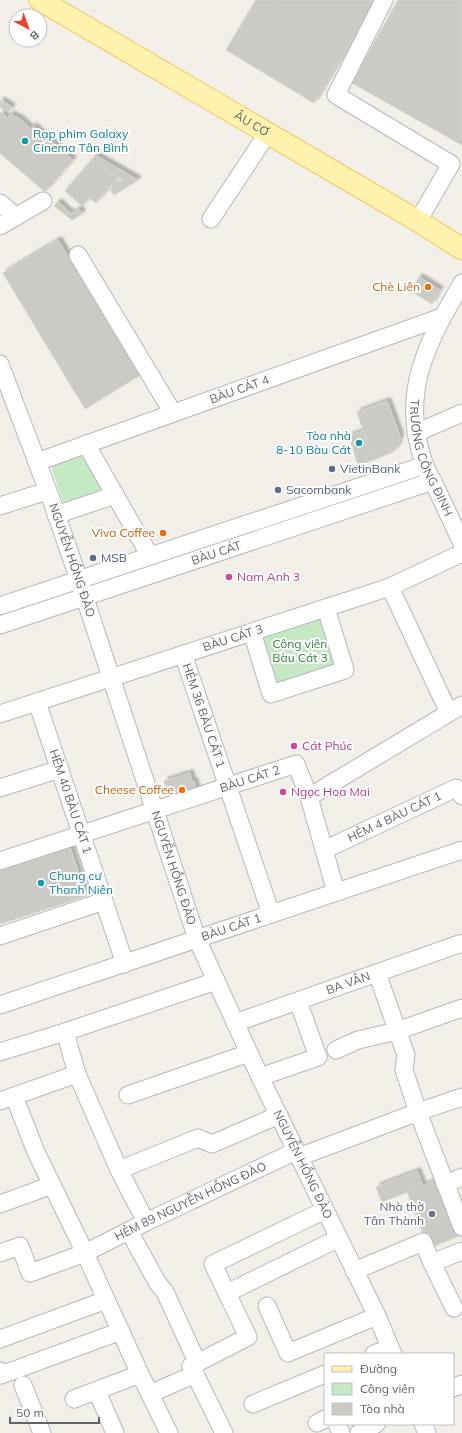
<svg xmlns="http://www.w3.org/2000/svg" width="462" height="1433" viewBox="0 0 462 1433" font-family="Mulish,sans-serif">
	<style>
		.green { fill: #c5e8c5 }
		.building { fill: #cccac5; stroke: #d6d1c6; filter: url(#shadow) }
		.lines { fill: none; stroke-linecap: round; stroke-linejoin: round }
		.minor-casing { stroke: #b5b8bc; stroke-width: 19 }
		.major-casing { stroke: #f2c960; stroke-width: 23 }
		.minor { stroke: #fff; stroke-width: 17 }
		.major { stroke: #fff2af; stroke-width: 21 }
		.culture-dot { fill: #0f9aa8; stroke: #fff; stroke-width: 1.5 }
		.food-dot { fill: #e8710a; stroke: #fff; stroke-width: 1.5 }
		.service-dot { fill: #5c6f8a; stroke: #fff; stroke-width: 1.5 }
		.hotel-dot { fill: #d1479c; stroke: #fff; stroke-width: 1.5 }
		.worship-dot { fill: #6b7280; stroke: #fff; stroke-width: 1.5 }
		.labels { text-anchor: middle; stroke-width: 4; stroke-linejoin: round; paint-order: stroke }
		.street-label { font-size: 12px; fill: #5f6368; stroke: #fff }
		.culture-label { font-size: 12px; fill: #0d838f; stroke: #fff; text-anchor: start }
		.food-label { font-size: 12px; fill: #c56008; stroke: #fff; text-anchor: end }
		.service-label { font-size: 12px; fill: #4e5e75; stroke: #fff; text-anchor: start }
		.hotel-label { font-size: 12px; fill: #b23c85; stroke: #fff; text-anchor: start }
		.park-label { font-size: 12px; fill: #348238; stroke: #fff }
		.worship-label { font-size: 12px; fill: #5b616d; stroke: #fff; text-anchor: end }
	</style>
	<defs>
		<filter id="shadow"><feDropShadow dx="3.5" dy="-3.5" stdDeviation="1" flood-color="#0004"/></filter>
	</defs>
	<rect width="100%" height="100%" fill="#f1efe8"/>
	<g class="green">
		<path d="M86 453 107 491 64 505 51 466Z"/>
		<path d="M324 613 341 667 273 689 255 635Z"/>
	</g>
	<g class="building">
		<path d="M256 0H271L274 2 275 0H376L314 103 226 50Z"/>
		<path d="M398 0H462V145L352 83Z"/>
		<path d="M0 100 12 107 9 112 0 107Z"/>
		<path d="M0 112 8 118 10 114 20 119 31 129 33 126 73 160 45 192 0 153Z"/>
		<path d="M95 155 138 180 114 195 110 189 124 180 92 161Z"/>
		<path d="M90 162 118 178 96 203 89 198 82 206 65 191Z"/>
		<path d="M58 202 71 214 79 209 82 214 72 220 54 206Z"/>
		<path d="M58 240 140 375 85 409 3 273Z"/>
		<path d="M419 277 440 290 436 296 415 284Z"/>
		<path d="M415 284 436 296 432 304 411 291Z"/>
		<path d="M387 401 399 433 400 439 397 446 393 452 373 460 357 412Z"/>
		<path d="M363 431 373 460 358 465 349 436Z"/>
		<path d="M190 773 192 782 167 789 164 781Z"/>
		<path d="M194 781 197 791 170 799 167 789Z"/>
		<path d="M70 847 86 896 0 924V870Z"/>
		<path d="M417 1171 423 1186 382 1202 376 1187Z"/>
		<path d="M435 1181 457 1237 429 1248 407 1192Z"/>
	</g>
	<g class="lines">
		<defs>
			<g id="minor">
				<path d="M384 0 336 95 451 164 418 221"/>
				<path d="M0 203 16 217"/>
				<path d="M211 219 267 134"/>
				<path d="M0 226 43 201"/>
				<path d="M78 255 173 413"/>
				<path id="s1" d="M462 283C427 343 399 393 424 463 427 472 432 480 436 488 445 506 453 525 462 543"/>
				<path id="s2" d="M0 364 51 499 79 580 197 939 260 1077 377 1316 393 1354"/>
				<path d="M416 433 462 413"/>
				<path id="s3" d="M37 462 442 317"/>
				<path d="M115 495 150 556"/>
				<path d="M0 506 47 491"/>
				<path d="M56 515 115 495 86 444"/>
				<path d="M390 587 449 713"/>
				<path d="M0 606 425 465"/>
				<path id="s4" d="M0 625 433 481"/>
				<path d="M252 632 271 694 345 670 326 608"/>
				<path id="s5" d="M183 654 271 914"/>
				<path id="s6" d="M37 702 125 964"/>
				<path id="s7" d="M0 714 390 587 462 553"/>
				<path d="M0 788 60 769"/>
				<path d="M309 797 336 892"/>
				<path id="s8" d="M324 850 456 788 462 796"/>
				<path id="s9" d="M0 861 296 764 309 797 462 705"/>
				<path d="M0 936 104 901"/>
				<path d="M377 973 406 1055 404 1070 418 1112 462 1227"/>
				<path id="s10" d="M0 1005 462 850"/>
				<path id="s11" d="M235 1023 462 943"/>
				<path d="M65 1032 77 1074 119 1170 146 1222"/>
				<path d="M336 1050 358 1040 397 1031 462 1008"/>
				<path d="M0 1052 65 1032 216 981"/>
				<path d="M260 1077 318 1057 298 1001"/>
				<path d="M128 1095 249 1053"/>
				<path d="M14 1096 36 1152 85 1253 140 1374 169 1433"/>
				<path d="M0 1101 77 1074"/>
				<path d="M299 1157 418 1112 462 1097"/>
				<path d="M119 1170 198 1138 212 1144 279 1115"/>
				<path d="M445 1184 462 1177"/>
				<path d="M0 1204 52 1185"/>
				<path d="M129 1231 157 1282 165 1292 197 1362"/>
				<path id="s12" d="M0 1253 20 1246 30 1273 85 1253 146 1222 296 1151"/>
				<path d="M432 1263 454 1308"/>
				<path d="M354 1271 423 1242 432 1263 462 1251"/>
				<path d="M227 1293 339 1238"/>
				<path d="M267 1306 288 1353 377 1316"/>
				<path d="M0 1339 106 1300"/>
				<path d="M374 1354 390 1348"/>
				<path d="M0 1371 1 1375 121 1331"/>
				<path d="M23 1385 42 1433"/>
				<path d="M453 1388 462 1384"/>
				<path d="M97 1391 115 1433"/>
				<path d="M150 1394 195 1374"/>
				<path d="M74 1399 140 1374"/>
				<path d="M253 1404 325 1374"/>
				<path d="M317 1423 325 1419"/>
				<path d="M337 1424 341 1433"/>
				<path d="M423 1424 427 1433"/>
				<path d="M224 1433 191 1366 248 1337 213 1264 325 1210"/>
				<path d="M359 1433 376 1424"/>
			</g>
			<g id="major">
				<path id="s13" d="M40 0 418 221 462 249"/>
			</g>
		</defs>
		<use href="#minor" class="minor-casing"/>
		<use href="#major" class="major-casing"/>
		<use href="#minor" class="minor"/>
		<use href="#major" class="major"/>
	</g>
	<g class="culture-dot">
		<circle cx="25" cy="141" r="4"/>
		<circle cx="359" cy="443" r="4"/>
		<circle cx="41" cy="883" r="4"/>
	</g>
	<g class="food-dot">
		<circle cx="428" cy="287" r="4"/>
		<circle cx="163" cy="533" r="4"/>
		<circle cx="182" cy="790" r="4"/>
	</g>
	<g class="service-dot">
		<circle cx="332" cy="469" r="4"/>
		<circle cx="278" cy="490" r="4"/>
		<circle cx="93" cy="558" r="4"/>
	</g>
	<g class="hotel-dot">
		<circle cx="229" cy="577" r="4"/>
		<circle cx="294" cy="746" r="4"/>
		<circle cx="283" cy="792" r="4"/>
	</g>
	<circle class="worship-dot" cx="432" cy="1214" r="4"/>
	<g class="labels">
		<g class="street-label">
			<text dy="4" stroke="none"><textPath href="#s13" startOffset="245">ÂU CƠ</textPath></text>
			<text dy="4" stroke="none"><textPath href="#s3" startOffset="215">BÀU CÁT 4</textPath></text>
			<text dy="4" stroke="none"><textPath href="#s1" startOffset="188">TRƯƠNG CÔNG ĐỊNH</textPath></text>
			<text dy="4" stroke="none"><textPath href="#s4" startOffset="228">BÀU CÁT</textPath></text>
			<text dy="4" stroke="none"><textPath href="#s2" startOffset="209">NGUYỄN HỒNG ĐÀO</textPath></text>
			<text dy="4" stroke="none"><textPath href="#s7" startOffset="245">BÀU CÁT 3</textPath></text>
			<text dy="4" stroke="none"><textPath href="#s5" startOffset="65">HẺM 36 BÀU CÁT 1</textPath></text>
			<text dy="4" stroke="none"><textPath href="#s9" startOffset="263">BÀU CÁT 2</textPath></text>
			<text dy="4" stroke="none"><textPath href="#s6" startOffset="105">HẺM 40 BÀU CÁT 1</textPath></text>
			<text dy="4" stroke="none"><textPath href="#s8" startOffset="78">HẺM 4 BÀU CÁT 1</textPath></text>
			<text dy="4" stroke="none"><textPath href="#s2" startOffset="533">NGUYỄN HỒNG ĐÀO</textPath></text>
			<text dy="4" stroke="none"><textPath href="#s10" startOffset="244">BÀU CÁT 1</textPath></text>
			<text dy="4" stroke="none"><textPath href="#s11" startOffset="120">BA VÂN</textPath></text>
			<text dy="4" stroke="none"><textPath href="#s2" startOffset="857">NGUYỄN HỒNG ĐÀO</textPath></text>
			<text dy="4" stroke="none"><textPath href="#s12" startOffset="226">HẺM 89 NGUYỄN HỒNG ĐÀO</textPath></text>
		</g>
		<g class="culture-label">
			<text x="33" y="138">Rạp phim Galaxy<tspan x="33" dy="14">Cinema Tân Bình</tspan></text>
			<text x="351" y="440" text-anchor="end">Tòa nhà<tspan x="351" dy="14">8-10 Bàu Cát</tspan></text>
			<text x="49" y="880">Chung cư<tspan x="49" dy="14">Thanh Niên</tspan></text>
		</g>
		<g class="food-label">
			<text x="420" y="291">Chè Liên</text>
			<text x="155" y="537">Viva Coffee</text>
			<text x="174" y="794">Cheese Coffee</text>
		</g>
		<g class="service-label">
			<text x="340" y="473">VietinBank</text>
			<text x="286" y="494">Sacombank</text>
			<text x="101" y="562">MSB</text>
		</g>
		<g class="hotel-label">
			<text x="237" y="581">Nam Anh 3</text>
			<text x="302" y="750">Cát Phúc</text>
			<text x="291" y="796">Ngọc Hoa Mai</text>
		</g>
		<g class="park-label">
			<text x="300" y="648">Công viên<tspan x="300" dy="14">Bàu Cát 3</tspan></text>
		</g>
		<g class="worship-label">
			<text x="424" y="1211">Nhà thờ<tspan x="424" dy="14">Tân Thành</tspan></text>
		</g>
	</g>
	<rect x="324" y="1353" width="130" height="72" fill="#ffffff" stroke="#bfc1c3"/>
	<rect x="332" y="1366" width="20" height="6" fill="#fff2af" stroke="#bfc1c3"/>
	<text x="360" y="1373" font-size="12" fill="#5f6368">Đường</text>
	<rect x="332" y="1383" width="20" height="12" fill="#c5e8c5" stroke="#bfc1c3"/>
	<text x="360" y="1393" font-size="12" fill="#5f6368">Công viên</text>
	<rect x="332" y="1403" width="20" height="12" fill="#cccac5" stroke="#bfc1c3"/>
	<text x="360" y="1413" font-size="12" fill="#5f6368">Tòa nhà</text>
	<g transform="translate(28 28) rotate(139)"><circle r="19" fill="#ffffff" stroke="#bfc1c3"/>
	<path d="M0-3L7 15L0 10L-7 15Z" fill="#ea4335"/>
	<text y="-6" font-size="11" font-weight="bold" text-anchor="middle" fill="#5f6368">B</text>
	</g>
	<path d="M10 1417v6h89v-6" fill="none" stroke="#5f6368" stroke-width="2"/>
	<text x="16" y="1417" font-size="12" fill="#5f6368" stroke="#ffffff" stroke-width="3" paint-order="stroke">50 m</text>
</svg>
